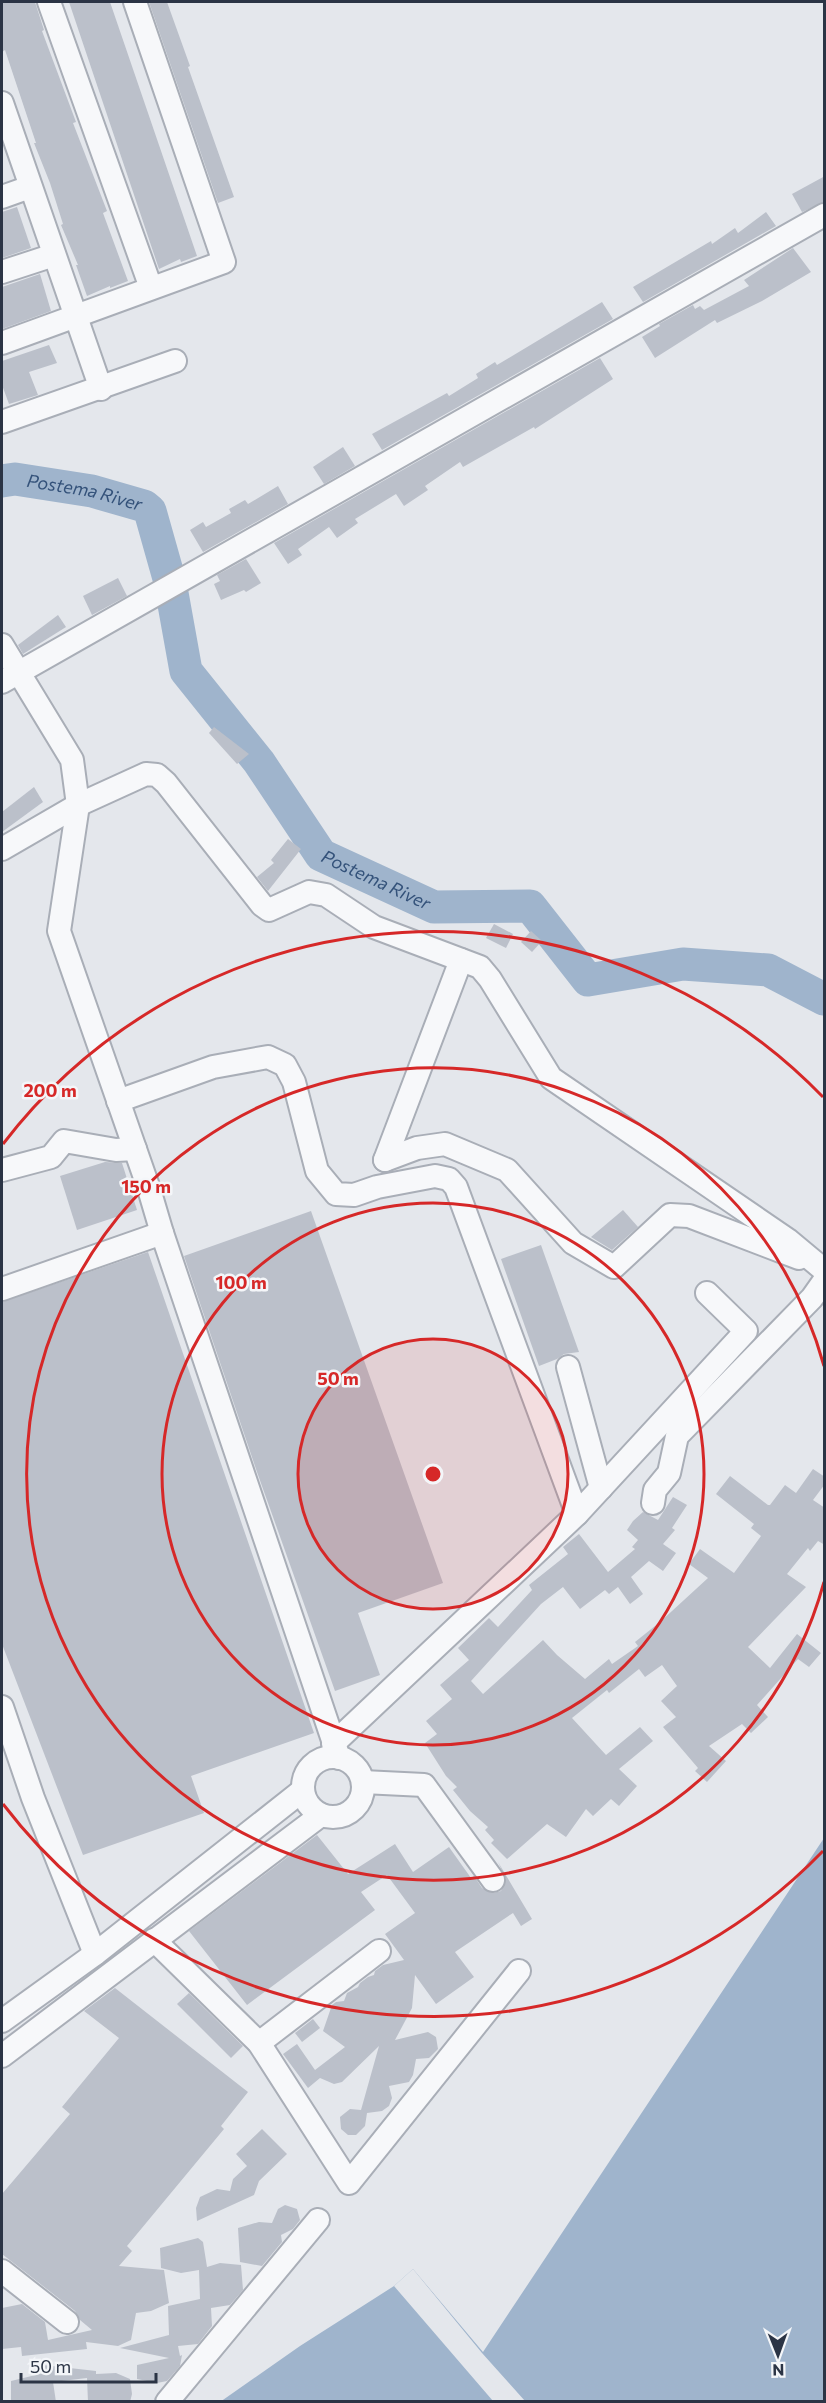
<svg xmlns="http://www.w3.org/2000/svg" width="826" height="2403" viewBox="0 0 826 2403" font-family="Commissioner,sans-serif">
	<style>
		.water { fill: #9fb4cc }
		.pier { fill: #e4e7ec }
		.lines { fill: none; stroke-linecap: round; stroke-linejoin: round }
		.river { stroke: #9fb4cc; stroke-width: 33 }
		.building { fill: #bbc0ca }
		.minor-casing { stroke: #a9aeb7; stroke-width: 26 }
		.minor { stroke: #f7f8fa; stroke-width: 22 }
		.ring { fill: none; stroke: #d62828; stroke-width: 3 }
		.labels { text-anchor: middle; stroke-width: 5; stroke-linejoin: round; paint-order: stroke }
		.water-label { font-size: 18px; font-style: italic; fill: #34527a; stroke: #f4f6f9 }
		.centre { fill: #d62828; stroke: #f4f6f9; stroke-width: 3 }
		.ring-label { font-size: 18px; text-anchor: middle; font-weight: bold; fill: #d62828; stroke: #f4f6f9; stroke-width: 5; stroke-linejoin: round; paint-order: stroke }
	</style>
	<rect width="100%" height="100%" fill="#e4e7ec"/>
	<path class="water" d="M824 1838V2401L220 2402 300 2346 394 2286 413 2269 483 2352Z"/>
	<path class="pier" d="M413 2269 482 2353 525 2401H493L394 2286Z"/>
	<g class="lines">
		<path class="river" id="s1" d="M2 481 15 479 92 491 144 506 150 511 170 582 186 671 259 762 321 855 434 907 530 906 588 980 683 964 768 970 824 999"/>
	</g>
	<g class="building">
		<path d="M2 2H35L44 30 42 31 76 122 73 123 107 211 103 213 128 281 110 288V286L87 296 76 265H78L61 225 63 224 50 183 34 143H36L5 50 2 52Z"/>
		<path d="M69 2H110L197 256 181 262 180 259 159 269Z"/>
		<path d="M149 2H167L190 66 188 67 234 197 218 203Z"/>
		<path d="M825 176V202L802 212 792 194Z"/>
		<path d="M17 207 31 248 2 258V212Z"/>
		<path d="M766 212 776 226 643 302 633 287 711 241 712 244 735 228 738 233Z"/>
		<path d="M793 248 811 272 762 301 717 323 715 320 655 358 642 337 660 326 659 324 693 305 695 309 700 306 704 310 749 286 744 280Z"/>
		<path d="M40 274 51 311 2 329V287Z"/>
		<path d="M602 302 613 319 382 450 372 434 447 393 449 396 478 378 476 374 495 362 497 365Z"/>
		<path d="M49 345 57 363 29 372 38 395 9 404 2 385V361Z"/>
		<path d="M600 358 613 379 535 429 534 427 463 467 460 462 425 486 428 490 404 506 396 494 355 519 358 523 337 538 329 527 298 549 302 555 288 564 274 543Z"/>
		<path d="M343 447 355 466 324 484 313 467Z"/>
		<path d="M278 486 288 504 203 552 190 530 203 522 206 527 231 513 229 509 245 500 248 504Z"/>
		<path d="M246 559 261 583 246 592 244 590 221 600 214 584 220 581 217 575Z"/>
		<path d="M118 578 127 596 92 615 83 596Z"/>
		<path d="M58 615 66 627 23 654 18 645Z"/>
		<path d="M214 727 249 754 237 764 209 733Z"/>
		<path d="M34 787 43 802 2 832V812Z"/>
		<path d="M288 839 301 849 268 891 257 877 274 863 271 860Z"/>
		<path d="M494 924 513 934 506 948 486 938Z"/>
		<path d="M531 931 542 941 532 952 521 942Z"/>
		<path d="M105 1162 122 1163 137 1210 77 1230 60 1176Z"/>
		<path d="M623 1210 638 1227 612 1250 591 1237Z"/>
		<path d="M311 1211 443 1583 358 1613 380 1675 335 1691 257 1472 184 1256Z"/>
		<path d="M541 1245 579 1352 564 1354 557 1359 539 1366 501 1259Z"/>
		<path d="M148 1252 314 1733 191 1776 204 1813 83 1855 2 1644V1302Z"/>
		<path d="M813 1469 825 1477V1484L813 1500 825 1508V1545L818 1541 810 1551 808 1548 787 1574 806 1587 748 1647 770 1668 797 1634 821 1653 809 1667 798 1659 757 1705 768 1717 751 1733 742 1724 709 1746 726 1761 707 1782 695 1771 698 1768 663 1727 676 1717 661 1701 677 1686 662 1665 645 1677 639 1669 609 1693 607 1690 572 1718 606 1755 640 1727 653 1741 619 1769 637 1786 619 1806 611 1799 593 1816 586 1809 566 1837 547 1824 507 1859 491 1843 494 1840 485 1830 488 1827 470 1811 453 1790 457 1787 446 1776 425 1743 437 1734 426 1721 452 1699 440 1685 469 1660 458 1648 489 1618 498 1627 532 1590 529 1585 568 1554 563 1547 579 1534 608 1572 635 1549 632 1547 638 1540 627 1530 633 1521 643 1512 658 1520 673 1497 687 1505 672 1528 675 1530 663 1544 676 1553 663 1571 649 1561 631 1577 643 1594 630 1604 618 1587 609 1594 605 1590 580 1609 563 1587 541 1604 471 1681 483 1694 543 1640 557 1655 585 1679 609 1659 612 1664 638 1646 635 1642 660 1622 708 1578 689 1564 700 1549 734 1573 761 1536 751 1528 754 1524 716 1494 730 1476 768 1505H770L785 1485 796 1493Z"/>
		<path d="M317 1835 348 1874 395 1844 413 1872 449 1847 471 1878 474 1876 482 1888 494 1893 501 1891 506 1879 498 1862 532 1919 521 1926 513 1913 455 1952 474 1977 436 2004 415 1975 412 2008 395 2040 428 2032 436 2037 438 2049 429 2058 416 2059 413 2075 409 2082 389 2086 392 2098 389 2106 382 2111 367 2113 365 2126 356 2135H348L341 2129 340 2117 350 2109 361 2110 379 2046 342 2082 334 2084 320 2078 308 2088 283 2054 297 2044 315 2070 345 2047 323 2031 332 2005 336 2002 344 2001 347 1993 358 1987 360 1983 368 1977 374 1975 375 1971 383 1965 404 1960 385 1934 415 1913 387 1875 361 1892 375 1910 247 2005 189 1931Z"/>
		<path d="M115 1988 248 2092 221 2126 224 2129 127 2246 132 2251 119 2266 164 2270 169 2303 151 2311 136 2313 131 2340 118 2346 86 2342 87 2349 22 2356 21 2347 2 2349V2308L22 2304 45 2322 48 2340 92 2330 80 2320 75 2311 2 2254V2194L70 2114 62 2107 119 2038 84 2011Z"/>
		<path d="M189 1993 243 2046 231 2058 177 2004Z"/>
		<path d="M313 2019 320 2028 302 2042 295 2033Z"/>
		<path d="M262 2129 287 2154 259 2181 254 2195 197 2221 196 2208 200 2197 217 2189 230 2191 233 2179 247 2166 236 2154Z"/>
		<path d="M285 2205 297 2209 300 2220 293 2229 281 2235 282 2242 262 2266 240 2262 238 2228 259 2222 272 2223 278 2209Z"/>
		<path d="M198 2238 203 2242 207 2267 220 2263 241 2265 243 2290 230 2305 211 2308 212 2326 198 2344 178 2346 180 2356 182 2355 180 2366 167 2381 157 2383 137 2379V2365L169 2358 120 2348 169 2335 168 2306 200 2299 199 2270 181 2273 161 2268 160 2248Z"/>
		<path d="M43 2365 96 2371V2374L116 2373 130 2379 132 2394 130 2402H88L87 2378 53 2382 56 2402H11V2381L44 2373Z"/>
	</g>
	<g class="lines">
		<defs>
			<g id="minor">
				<path d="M49 2 151 288"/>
				<path d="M2 103 101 389"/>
				<path d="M2 197 30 187"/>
				<path d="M2 272 54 255"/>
				<path d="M2 343 224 262 135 2"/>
				<path d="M2 422 175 361"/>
				<path d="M2 645 72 760 78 805 59 931 149 1189 162 1233"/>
				<path d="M2 682 824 215"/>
				<path d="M2 849 78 805 146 774 157 775 166 783 262 905 269 910 309 892 326 895 374 927 480 967 490 979 551 1078 788 1240 824 1270"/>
				<path d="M118 1101 213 1067 268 1057 285 1065 294 1082 317 1171 336 1194 354 1195 377 1187 435 1176 449 1179 456 1187 577 1514"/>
				<path d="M385 1160 417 1148 445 1144 507 1170 573 1243 614 1267 670 1215 689 1216 799 1258"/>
				<path d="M385 1160 461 960"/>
				<path d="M2 1170 51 1157 64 1141 116 1150 135 1149"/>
				<path d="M2 1289 162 1233 339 1758"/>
				<path d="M568 1367 601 1488"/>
				<path d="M653 1503 655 1490 669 1473 677 1436 812 1298 824 1281"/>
				<path d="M2 1707 33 1798 95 1954"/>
				<path d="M333 1744 577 1514 746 1331 707 1293"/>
				<circle cx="333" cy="1787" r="30"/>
				<path d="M363 1782 424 1785 493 1880"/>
				<path d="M154 1940 259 2043 349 2183 519 1971"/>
				<path d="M2 2021 95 1954 303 1790"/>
				<path d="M259 2043 379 1951"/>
				<path d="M2 2056 321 1815"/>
				<path d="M2 2271 67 2322"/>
				<path d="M167 2402 318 2220"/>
			</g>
		</defs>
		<use href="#minor" class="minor-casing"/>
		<use href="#minor" class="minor"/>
	</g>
	<circle cx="433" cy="1474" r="135" fill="#d62828" fill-opacity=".12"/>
	<g class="ring">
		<circle cx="433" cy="1474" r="135"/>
		<circle cx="433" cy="1474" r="271"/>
		<path d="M824 1582A406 406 0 1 1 824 1366"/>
		<path d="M823 1851A542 542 0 0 1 3 1804M3 1144A542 542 0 0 1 823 1097"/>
	</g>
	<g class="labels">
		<g class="water-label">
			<text dy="6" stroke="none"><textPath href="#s1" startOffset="84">Postema River</textPath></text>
			<text dy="6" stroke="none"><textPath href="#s1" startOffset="606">Postema River</textPath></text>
		</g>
	</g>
	<circle cx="433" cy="1474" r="9" class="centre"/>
	<g class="ring-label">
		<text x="50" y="1097">200 m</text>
		<text x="146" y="1193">150 m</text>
		<text x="241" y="1289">100 m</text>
		<text x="338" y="1385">50 m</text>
	</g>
	<rect width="826" height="2403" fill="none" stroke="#2b3445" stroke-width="6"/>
	<g transform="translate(778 2355) rotate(179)" stroke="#f4f6f9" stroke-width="4.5" paint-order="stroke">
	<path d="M0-4.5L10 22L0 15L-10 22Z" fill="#2b3445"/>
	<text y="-9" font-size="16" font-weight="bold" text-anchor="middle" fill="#2b3445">N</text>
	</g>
	<path d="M21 2373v9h135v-9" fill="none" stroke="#2b3445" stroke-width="3"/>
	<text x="30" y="2373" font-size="18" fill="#2b3445" stroke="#f4f6f9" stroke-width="4.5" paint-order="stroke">50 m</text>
</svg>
